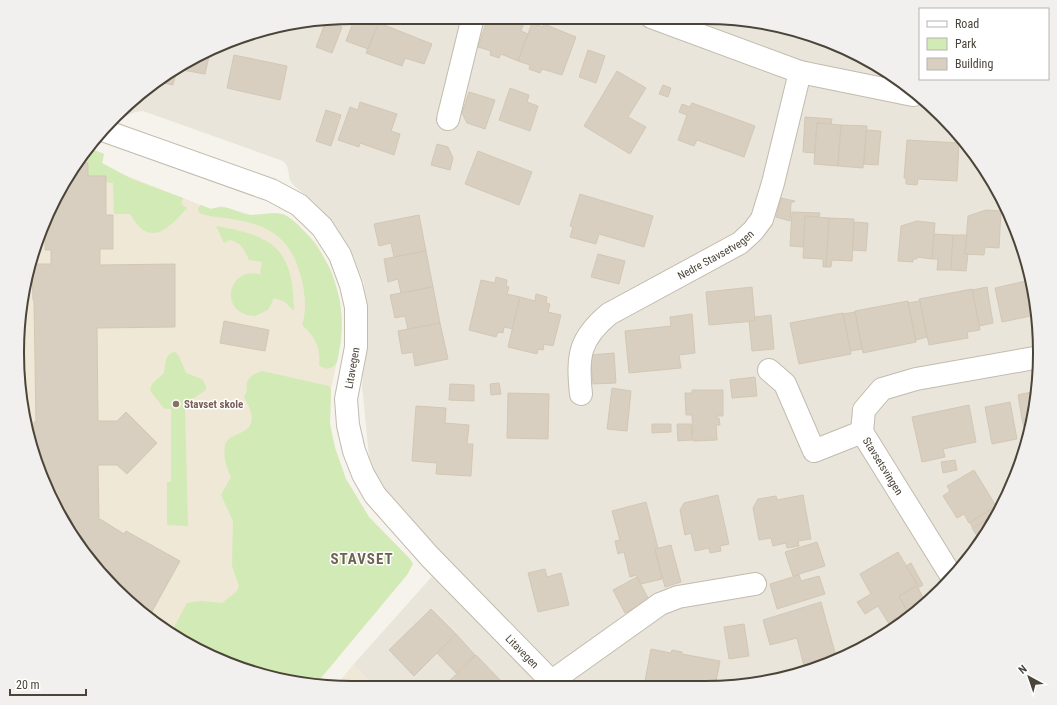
<svg xmlns="http://www.w3.org/2000/svg" width="1057" height="705" viewBox="0 0 1057 705" font-family="'Roboto Condensed',sans-serif">
	<style>
		.residential { fill: #eae5da }
		.education { fill: #efe8d6 }
		.green { fill: #d2eab5 }
		.building { fill: #d8cfc1; stroke: #d3c7b4 }
		.lines { fill: none; stroke-linecap: round; stroke-linejoin: round }
		.minor-casing { stroke: #c2bbae; stroke-width: 24 }
		.minor { stroke: #fff; stroke-width: 22 }
		.education-dot { fill: #8d6e63; stroke: #fff; stroke-width: 1.5 }
		.labels { text-anchor: middle; stroke-width: 3; stroke-linejoin: round; paint-order: stroke }
		.street-label { font-size: 11px; fill: #4b4439; stroke: #fff }
		.education-label { font-size: 11px; font-weight: bold; fill: #785e54; stroke: #fff; text-anchor: start }
		.district-label { font-size: 15px; font-weight: bold; letter-spacing: 1px; fill: #6e6250; stroke: #fff }
		.rim { fill: none; stroke: #4b4439; stroke-width: 2 }
	</style>
	<rect width="100%" height="100%" fill="#f6f3ec"/>
	<path class="residential" d="M353 17H705L770 23 853 52 942 115 983 166 1014 224 1034 287 1040 352 1034 418 1015 481 984 539 942 590 891 631 833 662 770 682 705 688H376L353 665 444 563 385 501 369 457 362 386 367 325 364 283 350 248 330 219 314 202 294 186 290 180 287 166 283 161 143 111 135 112 117 120 166 74 245 35Z"/>
	<g class="education">
		<path d="M87 147 104 154 102 163 122 174 211 209 221 206 251 215 273 213 283 214 296 223 316 243 331 270 340 300 342 319 341 343 331 389 330 423 335 448 346 479 369 517 410 559 413 564 287 682 204 653 115 590 62 520 23 418 18 330 42 224Z"/>
		<path d="M353 665 376 688 336 686Z"/>
	</g>
	<g class="green">
		<path d="M87 147 104 154 102 163 132 179 183 198 181 204 187 208C168 229 150 249 130 214H114L113 183 106 182V176H88V163H78Z"/>
		<path d="M201 205 211 209C229 203 236 214 252 215 262 215 272 212 282 214 290 216 298 225 304 231 334 262 348 307 339 351 338 357 338 366 330 368 327 370 322 367 319 366 321 348 315 336 302 325 307 311 305 291 301 277 291 238 270 225 232 219 220 217 209 217 199 213L198 208Z"/>
		<path d="M216 226C274 236 293 248 294 311L285 302 274 298 268 310 255 316C216 314 229 263 262 275L260 273 262 262 249 260C244 249 242 243 230 240L224 243Z"/>
		<path d="M175 352 179 356 186 373 202 379 206 386V390L192 399 185 409 188 526 167 525V482H171V409C169 409 166 409 164 408 163 407 150 391 150 390L152 384 164 373C166 364 164 354 175 352Z"/>
		<path d="M262 371 329 386 331 389 330 424 335 448 346 479 369 517 410 559 413 564 407 575 316 684 287 682 204 653 172 631 187 603 201 601 222 603 236 592 239 586 232 566 233 521 221 495 231 477C226 466 223 457 225 445 229 429 268 438 244 397L247 391C244 380 252 374 262 371Z"/>
	</g>
	<g class="building">
		<path d="M355 17H381L374 38 372 37 368 49 346 41Z"/>
		<path d="M488 17H526L521 31 528 34 518 61 501 54 499 58 490 55 491 51 478 47Z"/>
		<path d="M326 21 342 27 332 53 316 47Z"/>
		<path d="M379 23 432 44 424 64 405 58 402 66 366 53Z"/>
		<path d="M532 23 543 27 544 24 576 37 562 75 542 69 540 73 529 69 530 65 518 61Z"/>
		<path d="M588 50 605 56 596 83 579 77Z"/>
		<path d="M210 52 205 74 177 69 173 85 160 82 166 74Z"/>
		<path d="M234 55 287 66 280 100 227 88Z"/>
		<path d="M617 71 646 88 628 117 646 127 630 154 584 126Z"/>
		<path d="M663 85 671 88 668 97 659 94Z"/>
		<path d="M510 88 529 95 527 102 538 106 530 131 499 120Z"/>
		<path d="M469 92 495 100 485 129 467 123 462 113Z"/>
		<path d="M360 102 397 114 391 131 400 134 394 155 360 143 359 147 338 140 350 107 358 110Z"/>
		<path d="M692 103 755 126 744 157 697 140 694 146 678 140 687 115 679 112 682 104 690 107Z"/>
		<path d="M326 110 341 115 331 146 316 141Z"/>
		<path d="M805 117 832 119 831 124 817 123 815 153 803 152Z"/>
		<path d="M817 123 841 125 838 166 814 164Z"/>
		<path d="M841 125 867 126 863 168 838 166Z"/>
		<path d="M866 130 881 131 878 165 864 164Z"/>
		<path d="M907 140 959 143 957 181 918 179 917 185 906 184V178H904Z"/>
		<path d="M437 144 448 147 453 158 450 170 431 165Z"/>
		<path d="M478 151 532 172 519 205 465 184Z"/>
		<path d="M78 163H88V176H106V215H113V249H100V265L175 264V327L97 328 98 421H117L126 412 157 443 127 474 117 465H98L99 520 100 519 124 534 126 531 180 561 150 615 115 590 62 520 35 450 36 438H34V422H36L34 301 33 300 32 268 36 264H51V250H45V220Z"/>
		<path d="M580 194 653 216 644 247 599 234 596 244 570 237 573 227 570 226Z"/>
		<path d="M781 198 795 201 791 203 790 221 776 217Z"/>
		<path d="M986 210 1001 211 999 248 985 247 984 255 965 254 968 216Z"/>
		<path d="M792 212 820 213 819 217 805 216 803 247 790 246Z"/>
		<path d="M419 215 426 251 394 257 391 243 379 246 374 224Z"/>
		<path d="M805 216 829 218 826 267H823V259L803 258Z"/>
		<path d="M829 218 854 219 852 261 832 260 831 267H826Z"/>
		<path d="M917 221 935 223 932 259 917 257V259H913V262L898 261 901 226Z"/>
		<path d="M854 222 868 223 866 251 853 250Z"/>
		<path d="M934 234 953 235 951 270H937L938 259H932Z"/>
		<path d="M953 235H967L965 254H968L966 271 951 270Z"/>
		<path d="M426 251 433 287 401 293 398 279 388 282 384 259Z"/>
		<path d="M598 254 625 261 619 284 591 277Z"/>
		<path d="M1030 275 1034 287 1036 315 1002 322 995 288 1026 281 1025 276Z"/>
		<path d="M496 277 507 280 506 286 509 287 507 294 520 297 513 329 504 327 503 333 498 332 496 337 469 330 481 280 495 283Z"/>
		<path d="M433 287 440 323 408 330 405 316 395 318 390 295Z"/>
		<path d="M752 287 755 321 709 325 706 292Z"/>
		<path d="M987 287 993 323 979 326 972 290Z"/>
		<path d="M972 289 980 330 967 332 968 338 929 345 919 299Z"/>
		<path d="M536 294 547 297 546 303 550 304 548 312 561 315 553 346 544 344 543 350 538 349 537 354 508 347 520 297 535 301Z"/>
		<path d="M908 301 916 342 863 353 855 311Z"/>
		<path d="M920 301 927 337 916 340 908 303Z"/>
		<path d="M855 312 862 349 850 351 843 314Z"/>
		<path d="M843 313 851 354 799 364 790 323Z"/>
		<path d="M692 314 695 353 679 355 681 368 629 373 625 331 671 326 670 317Z"/>
		<path d="M771 315 774 349 752 351 749 321H755V317Z"/>
		<path d="M224 321 269 330 265 351 220 343Z"/>
		<path d="M440 323 448 359 415 366 413 352 402 354 398 331Z"/>
		<path d="M614 353 616 383 593 384 590 355Z"/>
		<path d="M755 377 757 396 732 398 730 380Z"/>
		<path d="M499 383 501 394 491 395 490 384Z"/>
		<path d="M450 384 474 385V401L449 400Z"/>
		<path d="M612 388 631 391 627 431 607 429Z"/>
		<path d="M692 390H723V416H717V419L719 418 720 425H716L717 440 693 441 692 415H686L685 393H692Z"/>
		<path d="M1036 391 1034 417 1022 419 1018 395Z"/>
		<path d="M508 393 549 394 548 439 507 438Z"/>
		<path d="M1010 402 1017 439 992 444 985 407Z"/>
		<path d="M969 405 976 442 943 449 945 457 922 462 912 417Z"/>
		<path d="M416 406 446 408 445 423 469 425 467 444H473L471 476 436 474 437 463 412 461Z"/>
		<path d="M1034 417V418L1027 441 1022 419Z"/>
		<path d="M652 424H671V432L652 433Z"/>
		<path d="M677 424H691L692 440 678 441Z"/>
		<path d="M955 460 957 470 943 473 941 462Z"/>
		<path d="M974 470 996 506 969 523 964 514 957 518 943 496 950 491 947 486Z"/>
		<path d="M718 495 729 544 720 546 721 551 710 553 709 548 695 551 691 533 685 535 680 510 684 503Z"/>
		<path d="M803 495 811 539 798 541 799 546 787 548 786 543 773 546 771 538 759 540 753 508 758 499 776 496 777 500Z"/>
		<path d="M646 502 658 548 655 549 662 579 641 584 636 575 630 577 624 552 618 554 615 541 620 540 612 511Z"/>
		<path d="M993 508 997 514 973 528 970 523Z"/>
		<path d="M997 514 984 539 981 542 972 528Z"/>
		<path d="M817 542 825 566 793 576 785 552Z"/>
		<path d="M671 545 681 582 665 587 655 549Z"/>
		<path d="M898 552 918 585 899 596 907 611 889 624 878 606 865 614 857 602 871 594 860 574Z"/>
		<path d="M911 563 923 585 918 588 926 603 893 628 890 623 907 611 899 596 918 585 906 566Z"/>
		<path d="M545 569 547 577 561 573 569 605 538 612 528 573Z"/>
		<path d="M799 575 801 581 819 576 825 594 777 609 770 584Z"/>
		<path d="M637 577 649 600 625 613 613 590Z"/>
		<path d="M821 602 837 660 805 670 797 638 770 645 763 620Z"/>
		<path d="M431 609 456 634 414 676 389 650Z"/>
		<path d="M744 624 749 656 729 659 724 627Z"/>
		<path d="M456 634 475 655 456 673 437 653Z"/>
		<path d="M651 649 671 653 672 650 682 652V654L720 661 715 687 654 688 644 686Z"/>
		<path d="M476 655 501 681 494 688H442Z"/>
	</g>
	<g class="lines">
		<defs>
			<g id="minor">
				<path d="M651 17 800 72 913 95"/>
				<path d="M448 119 473 17"/>
				<path id="s1" d="M105 131 271 190 299 205 322 227 340 255 351 285 356 307V347L346 399 348 425 354 451 363 474 375 495 430 557 558 688"/>
				<path d="M769 370 785 384 814 451 862 432"/>
				<path id="s2" d="M581 394C577 356 579 339 609 314L740 243 753 231 762 219 773 183 800 72"/>
				<path d="M952 577 862 432 864 410 882 389 916 379 1040 357"/>
				<path d="M552 681 660 604 678 597 755 584"/>
			</g>
		</defs>
		<use href="#minor" class="minor-casing"/>
		<use href="#minor" class="minor"/>
	</g>
	<circle class="education-dot" cx="176" cy="404" r="4"/>
	<g class="labels">
		<g class="street-label">
			<text dy="4" stroke="none"><textPath href="#s2" startOffset="212">Nedre Stavsetvegen</textPath></text>
			<text transform="translate(352 368) rotate(-80)" y="4">Litavegen</text>
			<text transform="translate(883 466) rotate(58)" y="4">Stavsetsvingen</text>
			<text dy="4" stroke="none"><textPath href="#s1" startOffset="737">Litavegen</textPath></text>
		</g>
		<g class="education-label">
			<text x="184" y="408">Stavset skole</text>
		</g>
		<g class="district-label">
			<text x="362" y="564">STAVSET</text>
		</g>
	</g>
	<path d="M0 0H1057V705H0ZM352 24H705A328 328 0 0 1 1033 352V353A328 328 0 0 1 705 681H352A328 328 0 0 1 24 353V352A328 328 0 0 1 352 24Z" fill="#f1f0ef" fill-rule="evenodd"/>
	<path class="rim" d="M352 24H705A328 328 0 0 1 1033 352V353A328 328 0 0 1 705 681H352A328 328 0 0 1 24 353V352A328 328 0 0 1 352 24Z"/>
	<rect x="919" y="8" width="130" height="72" fill="#ffffff" stroke="#b7b4b0"/>
	<rect x="927" y="21" width="20" height="6" fill="#ffffff" stroke="#b7b4b0"/>
	<text x="955" y="28" font-size="12" fill="#4b4439">Road</text>
	<rect x="927" y="38" width="20" height="12" fill="#d2eab5" stroke="#b7b4b0"/>
	<text x="955" y="48" font-size="12" fill="#4b4439">Park</text>
	<rect x="927" y="58" width="20" height="12" fill="#d8cfc1" stroke="#b7b4b0"/>
	<text x="955" y="68" font-size="12" fill="#4b4439">Building</text>
	<g transform="translate(1029 677) rotate(320)" stroke="#ffffff" stroke-width="3" paint-order="stroke">
	<path d="M0-3L7 15L0 10L-7 15Z" fill="#4b4439"/>
	<text y="-6" font-size="11" font-weight="bold" text-anchor="middle" fill="#4b4439">N</text>
	</g>
	<path d="M10 689v6h76v-6" fill="none" stroke="#4b4439" stroke-width="2"/>
	<text x="16" y="689" font-size="12" fill="#4b4439" stroke="#ffffff" stroke-width="3" paint-order="stroke">20 m</text>
</svg>
